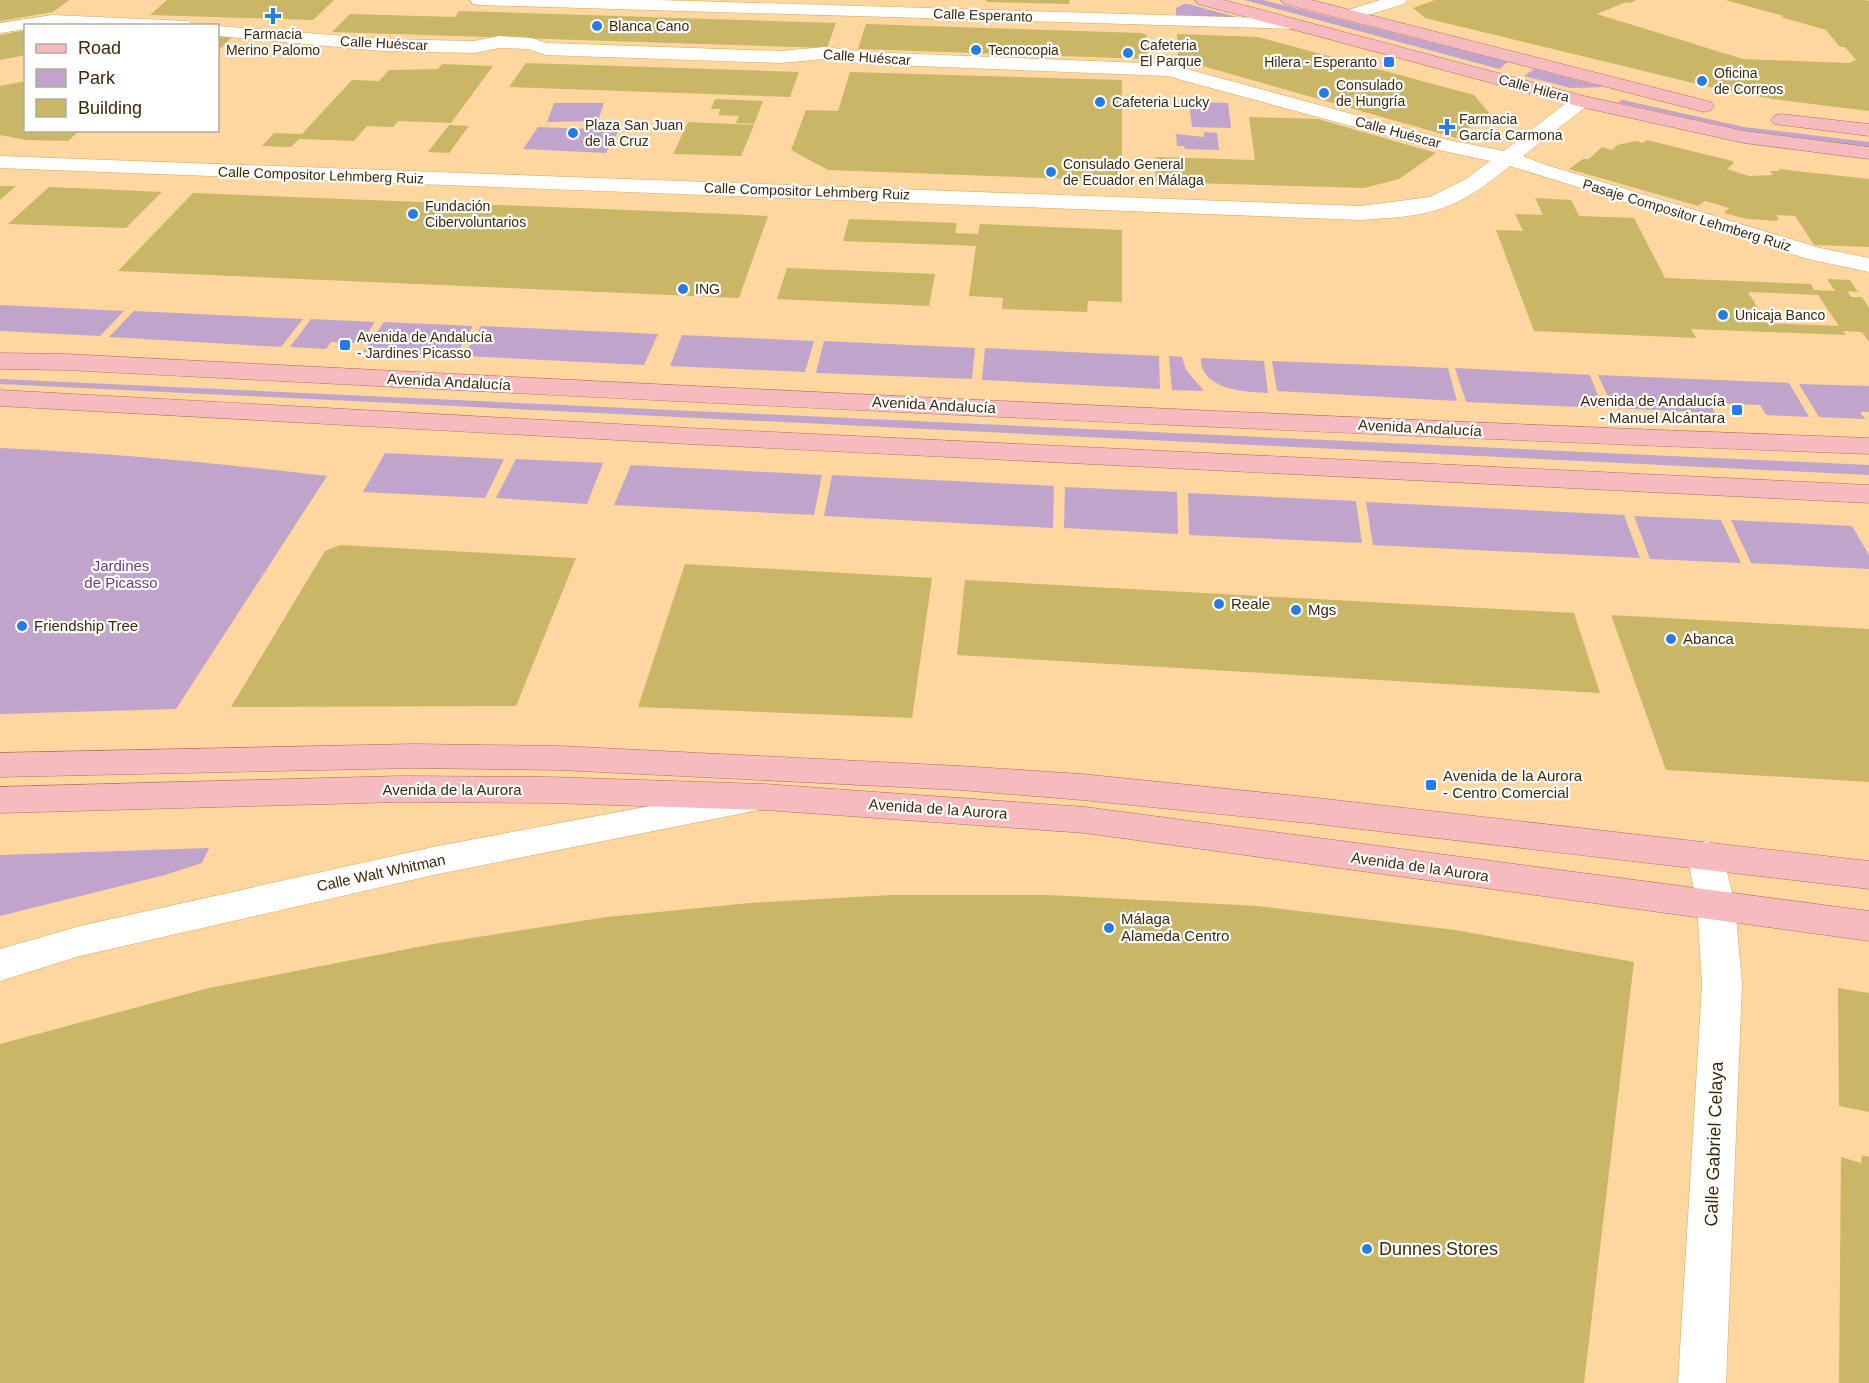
<svg xmlns="http://www.w3.org/2000/svg" width="1869" height="1383" viewBox="0 0 1869 1383" font-family="Arial,sans-serif">
	<style>
		.green { fill: #c0a4cb }
		.building { fill: #c9b666; fill-rule: evenodd }
		.lines { fill: none; stroke-linecap: round; stroke-linejoin: round }
		.minor-casing { stroke: #d5a761; stroke-width: 1 }
		.major-casing { stroke: #b06a63; stroke-width: 1 }
		.minor { fill: #fff; fill-rule: evenodd }
		.major { fill: #f5bbbe; fill-rule: evenodd }
		.poi-dot { fill: #277be6; stroke: #fff; stroke-width: 2 }
		.labels { text-anchor: middle; stroke-width: 4.5; stroke-linejoin: round; paint-order: stroke }
		.far-street-label { font-size: 14px; fill: #3c290b; stroke: #fff }
		.far-poi-label { font-size: 14px; fill: #3c290b; stroke: #fff; text-anchor: start }
		.street-label { font-size: 15px; fill: #3c290b; stroke: #fff }
		.poi-label { font-size: 15px; fill: #3c290b; stroke: #fff; text-anchor: start }
		.park-label { font-size: 15px; fill: #6e3b80; stroke: #fff }
		.near-street-label { font-size: 18px; fill: #3c290b; stroke: #fff }
		.near-poi-label { font-size: 18px; fill: #3c290b; stroke: #fff; text-anchor: start }
	</style>
	<rect width="100%" height="100%" fill="#fed7a0"/>
	<g class="green">
		<path d="M1244 0H1263L1508 62 1499 69Z"/>
		<path d="M1184 4H1188L1244 19 1176 18V8Z"/>
		<path d="M1534 69 1604 87 1571 88 1524 76Z"/>
		<path d="M1623 100 1744 127 1869 142V147L1747 131 1620 103 1619 101Z"/>
		<path d="M1189 102 1228 103 1231 128 1192 127Z"/>
		<path d="M554 103H604L598 121 547 122Z"/>
		<path d="M538 127 619 130 606 153 523 149Z"/>
		<path d="M1204 132 1217 133 1219 150 1185 149 1184 146H1177L1176 134 1204 137Z"/>
		<path d="M0 305 124 311 100 336 0 331Z"/>
		<path d="M134 311 303 319 281 347 109 337Z"/>
		<path d="M311 319 375 322 361 343 331 342 326 349 290 347Z"/>
		<path d="M384 322 473 326 455 356 363 352Z"/>
		<path d="M481 326 658 334 644 365 464 356Z"/>
		<path d="M682 335 814 341 805 372 670 366Z"/>
		<path d="M824 341 975 348 972 379 816 373Z"/>
		<path d="M985 348 1159 356 1160 389 982 380Z"/>
		<path d="M1169 356 1182 357 1186 370 1204 391 1172 390Z"/>
		<path d="M1201 358 1264 361 1268 393C1246 392 1200 390 1201 358Z"/>
		<path d="M1272 361 1448 368 1457 401 1277 391Z"/>
		<path d="M1455 368 1590 375 1603 408 1466 402Z"/>
		<path d="M1598 375 1789 383 1809 417 1766 415 1760 405 1710 403 1715 413 1613 408Z"/>
		<path d="M0 379 1869 465V475L0 384Z"/>
		<path d="M1799 384 1869 386V412H1860L1865 419 1819 417Z"/>
		<path d="M0 448C110 453 218 463 327 476L176 709 0 714Z"/>
		<path d="M385 453 504 459 485 498 363 492Z"/>
		<path d="M516 459 603 463 587 504 496 498Z"/>
		<path d="M631 465 822 475 814 515 614 505Z"/>
		<path d="M832 475 1054 486 1053 528 824 516Z"/>
		<path d="M1065 487 1177 492 1178 534 1064 528Z"/>
		<path d="M1188 493 1356 501 1362 543 1189 535Z"/>
		<path d="M1366 502 1624 515 1640 558 1373 545Z"/>
		<path d="M1634 516 1721 520 1741 563 1650 559Z"/>
		<path d="M1731 520 1852 526 1869 555V569L1751 563Z"/>
		<path d="M209 848 202 863 165 875 0 916V855Z"/>
	</g>
	<g class="building">
		<path d="M0 0H69L53 12 0 21Z"/>
		<path d="M167 0H334L313 20 150 15Z"/>
		<path d="M987 0H1070L1069 4 986 2Z"/>
		<path d="M1435 0H1637L1630 3 1626 2 1597 14 1743 59 1849 63 1856 60 1845 47H1840L1826 30 1781 17 1784 16 1725 0H1864L1869 1V111L1773 99 1718 89 1425 18 1413 8Z"/>
		<path d="M459 11 836 23 827 48 332 32 350 14 455 17Z"/>
		<path d="M866 24 1142 33 1147 35 1148 59 858 49Z"/>
		<path d="M26 30V55L0 60V35Z"/>
		<path d="M1177 34 1258 37 1474 95 1489 113 1456 138 1178 59Z"/>
		<path d="M218 36H233L218 51Z"/>
		<path d="M526 63 650 67 799 72 790 97 509 87Z"/>
		<path d="M442 64 493 66 451 123 398 121 393 127 367 126 354 141 299 139 291 147 262 146 274 133 302 134 352 80 379 81 389 70 438 69Z"/>
		<path d="M850 72 1122 80V181L828 170 791 150 806 110 838 111Z"/>
		<path d="M26 81V130H80L68 141 26 140 0 135V86Z"/>
		<path d="M715 99 763 101 754 124 736 123 739 116 718 115 721 109H711Z"/>
		<path d="M1249 117 1318 119 1436 153 1399 179 1364 188 1156 182 1155 157 1255 160Z"/>
		<path d="M688 122 734 124 754 125 741 156 673 154Z"/>
		<path d="M449 125 469 126 449 153 428 152Z"/>
		<path d="M1647 140 1732 161 1734 163 1727 169 1749 176 1773 175 1770 171H1780L1778 169 1869 179V247L1814 245 1795 216 1776 215 1779 219 1776 221 1747 219 1724 213 1729 208 1716 204 1705 201 1698 206 1569 169 1583 159H1589L1602 147 1612 150 1617 145 1636 141 1643 143Z"/>
		<path d="M0 186H16L0 200Z"/>
		<path d="M49 187 97 189 162 192 126 228 8 224Z"/>
		<path d="M193 193 729 214 768 216 739 298 118 271Z"/>
		<path d="M1535 198 1571 200 1579 216 1634 218 1665 278 1811 284 1814 290 1835 291 1827 279 1850 280 1858 292 1847 291 1851 297H1862L1869 308V342L1862 332 1843 331 1846 335 1691 329 1696 338 1534 331 1496 230 1523 231 1515 214 1543 215ZM1748 292 1818 295 1839 326 1767 323Z"/>
		<path d="M849 219 957 223 955 233 978 234 980 224 1122 230V302L1088 301 1087 312 1002 309 1003 298 969 296 976 246 843 241Z"/>
		<path d="M787 268 935 274 929 306 777 299Z"/>
		<path d="M340 545 576 558 516 706 231 707 325 551Z"/>
		<path d="M685 564 932 578 912 718 638 707Z"/>
		<path d="M965 580 1574 613 1600 693 957 655Z"/>
		<path d="M1611 615 1869 629V782L1666 770Z"/>
		<path d="M892 895H1048L1258 906 1455 930 1634 962 1584 1383H0V1044L209 988 433 944 607 917 750 903Z"/>
		<path d="M1838 988 1869 993V1112L1839 1106Z"/>
		<path d="M1862 1155 1869 1157V1383H1839L1841 1157 1861 1163Z"/>
	</g>
	<g class="lines">
		<defs>
			<g id="minor">
				<path d="M470 0H658L1294 19 1300 20 1303 24 1300 28 1294 29 479 5 473 4Z"/>
				<path d="M1380 0H1407L1404 4 1351 20 1345 19 1342 15 1345 11Z"/>
				<path d="M52 15 188 21 197 26H26V29L0 33V23Z"/>
				<path d="M218 26 382 39 474 41 499 36 531 38 547 43 781 51 824 47 868 52 1168 64 1448 140 1504 151 1574 97H1588L1591 101 1588 105 1523 156 1546 165 1820 248 1869 258V272L1808 259 1510 166C1490 182 1468 199 1443 208 1418 217 1387 218 1361 220L0 168V156L1361 206 1430 197 1466 179 1490 161 1439 150 1167 76 868 64 824 59 781 63 545 55 529 49 499 48 474 53 382 51 218 36Z"/>
				<path d="M751 787 764 791 769 800 764 809 438 874 80 956 0 981V949L80 926 438 846Z"/>
				<path d="M1705 841 1718 845 1723 855 1735 905 1742 984 1726 1383H1678L1702 984 1697 905 1687 855 1692 845Z"/>
			</g>
			<g id="major">
				<path d="M1195 0H1224L1584 96 1744 131 1869 147V159L1744 143 1581 107 1198 4Z"/>
				<path d="M1281 0H1311L1711 102 1714 106 1711 110 1704 112 1284 4Z"/>
				<path d="M1781 114 1869 124V136L1774 124 1771 120 1774 116Z"/>
				<path d="M0 353 66 354C667 385 1268 416 1869 438V454C1268 432 667 401 66 370L0 369Z"/>
				<path d="M0 390 689 428 1869 485V503L689 444 0 406Z"/>
				<path d="M413 744 560 746 960 766 1082 774 1317 798 1869 861V889L1317 824 1082 800 960 790 560 770 413 768 0 777V753Z"/>
				<path d="M401 776 549 777 765 784 1085 807 1869 911V941L1085 833 765 810 549 803 401 802 0 813V787Z"/>
			</g>
		</defs>
		<use href="#minor" class="minor-casing"/>
		<use href="#major" class="major-casing"/>
		<use href="#minor" class="minor"/>
		<use href="#major" class="major"/>
	</g>
	<g class="poi-dot">
		<path d="M270 7h6v6h6v6h-6v6h-6v-6h-6v-6h6z"/>
		<circle cx="597" cy="26" r="6"/>
		<circle cx="976" cy="50" r="6"/>
		<circle cx="1128" cy="53" r="6"/>
		<rect x="1383" y="56" width="12" height="12" rx="3"/>
		<circle cx="1702" cy="81" r="6"/>
		<circle cx="1324" cy="93" r="6"/>
		<circle cx="1100" cy="102" r="6"/>
		<path d="M1444 118h6v6h6v6h-6v6h-6v-6h-6v-6h6z"/>
		<circle cx="573" cy="133" r="6"/>
		<circle cx="1051" cy="172" r="6"/>
		<circle cx="413" cy="214" r="6"/>
		<circle cx="683" cy="289" r="6"/>
		<circle cx="1723" cy="315" r="6"/>
		<rect x="339" y="339" width="12" height="12" rx="3"/>
		<rect x="1731" y="404" width="12" height="12" rx="3"/>
		<circle cx="1219" cy="604" r="6"/>
		<circle cx="1296" cy="610" r="6"/>
		<circle cx="22" cy="626" r="6"/>
		<circle cx="1671" cy="639" r="6"/>
		<rect x="1425" y="779" width="12" height="12" rx="3"/>
		<circle cx="1109" cy="928" r="6"/>
		<circle cx="1367" cy="1249" r="6"/>
	</g>
	<g class="labels">
		<g class="far-street-label">
			<text transform="translate(983 15) rotate(2)" y="5">Calle Esperanto</text>
			<text transform="translate(384 43) rotate(3)" y="5">Calle Huéscar</text>
			<text transform="translate(867 57) rotate(4)" y="5">Calle Huéscar</text>
			<text transform="translate(1534 88) rotate(15)" y="5">Calle Hilera</text>
			<text transform="translate(1398 132) rotate(15)" y="5">Calle Huéscar</text>
			<text transform="translate(321 175) rotate(2)" y="5">Calle Compositor Lehmberg Ruiz</text>
			<text transform="translate(807 191) rotate(2)" y="5">Calle Compositor Lehmberg Ruiz</text>
			<text transform="translate(1687 215) rotate(17)" y="5">Pasaje Compositor Lehmberg Ruiz</text>
		</g>
		<g class="far-poi-label">
			<text x="609" y="31">Blanca Cano</text>
			<text x="273" y="39" text-anchor="middle">Farmacia<tspan x="273" dy="16">Merino Palomo</tspan></text>
			<text x="1140" y="50">Cafeteria<tspan x="1140" dy="16">El Parque</tspan></text>
			<text x="988" y="55">Tecnocopia</text>
			<text x="1377" y="67" text-anchor="end">Hilera - Esperanto</text>
			<text x="1714" y="78">Oficina<tspan x="1714" dy="16">de Correos</tspan></text>
			<text x="1336" y="90">Consulado<tspan x="1336" dy="16">de Hungría</tspan></text>
			<text x="1112" y="107">Cafeteria Lucky</text>
			<text x="1459" y="124">Farmacia<tspan x="1459" dy="16">García Carmona</tspan></text>
			<text x="585" y="130">Plaza San Juan<tspan x="585" dy="16">de la Cruz</tspan></text>
			<text x="1063" y="169">Consulado General<tspan x="1063" dy="16">de Ecuador en Málaga</tspan></text>
			<text x="425" y="211">Fundación<tspan x="425" dy="16">Cibervoluntarios</tspan></text>
			<text x="695" y="294">ING</text>
			<text x="1735" y="320">Unicaja Banco</text>
			<text x="357" y="342">Avenida de Andalucía<tspan x="357" dy="16">- Jardines Picasso</tspan></text>
		</g>
		<g class="street-label">
			<text transform="translate(449 382) rotate(3)" y="5">Avenida Andalucía</text>
			<text transform="translate(934 405) rotate(3)" y="5">Avenida Andalucía</text>
			<text transform="translate(1420 428) rotate(3)" y="5">Avenida Andalucía</text>
			<text x="452" y="795">Avenida de la Aurora</text>
			<text transform="translate(938 809) rotate(4)" y="5">Avenida de la Aurora</text>
			<text transform="translate(1420 867) rotate(8)" y="5">Avenida de la Aurora</text>
			<text transform="translate(381 873) rotate(-12)" y="5">Calle Walt Whitman</text>
		</g>
		<g class="poi-label">
			<text x="1725" y="406" text-anchor="end">Avenida de Andalucía<tspan x="1725" dy="17">- Manuel Alcántara</tspan></text>
			<text x="1231" y="609">Reale</text>
			<text x="1308" y="615">Mgs</text>
			<text x="34" y="631">Friendship Tree</text>
			<text x="1683" y="644">Abanca</text>
			<text x="1443" y="781">Avenida de la Aurora<tspan x="1443" dy="17">- Centro Comercial</tspan></text>
			<text x="1121" y="924">Málaga<tspan x="1121" dy="17">Alameda Centro</tspan></text>
		</g>
		<g class="park-label">
			<text x="121" y="571">Jardines<tspan x="121" dy="17">de Picasso</tspan></text>
		</g>
		<g class="near-street-label">
			<text transform="translate(1714 1144) rotate(-88)" y="6">Calle Gabriel Celaya</text>
		</g>
		<g class="near-poi-label">
			<text x="1379" y="1255">Dunnes Stores</text>
		</g>
	</g>
	<rect x="24" y="24" width="195" height="108" fill="#ffffff" stroke="#b1a99d" stroke-width="1.5"/>
	<rect x="36" y="44" width="30" height="9" fill="#f5bbbe" stroke="#b1a99d" stroke-width="1.5"/>
	<text x="78" y="54" font-size="18" fill="#3c290b">Road</text>
	<rect x="36" y="69" width="30" height="18" fill="#c0a4cb" stroke="#b1a99d" stroke-width="1.5"/>
	<text x="78" y="84" font-size="18" fill="#3c290b">Park</text>
	<rect x="36" y="99" width="30" height="18" fill="#c9b666" stroke="#b1a99d" stroke-width="1.5"/>
	<text x="78" y="114" font-size="18" fill="#3c290b">Building</text>
</svg>
